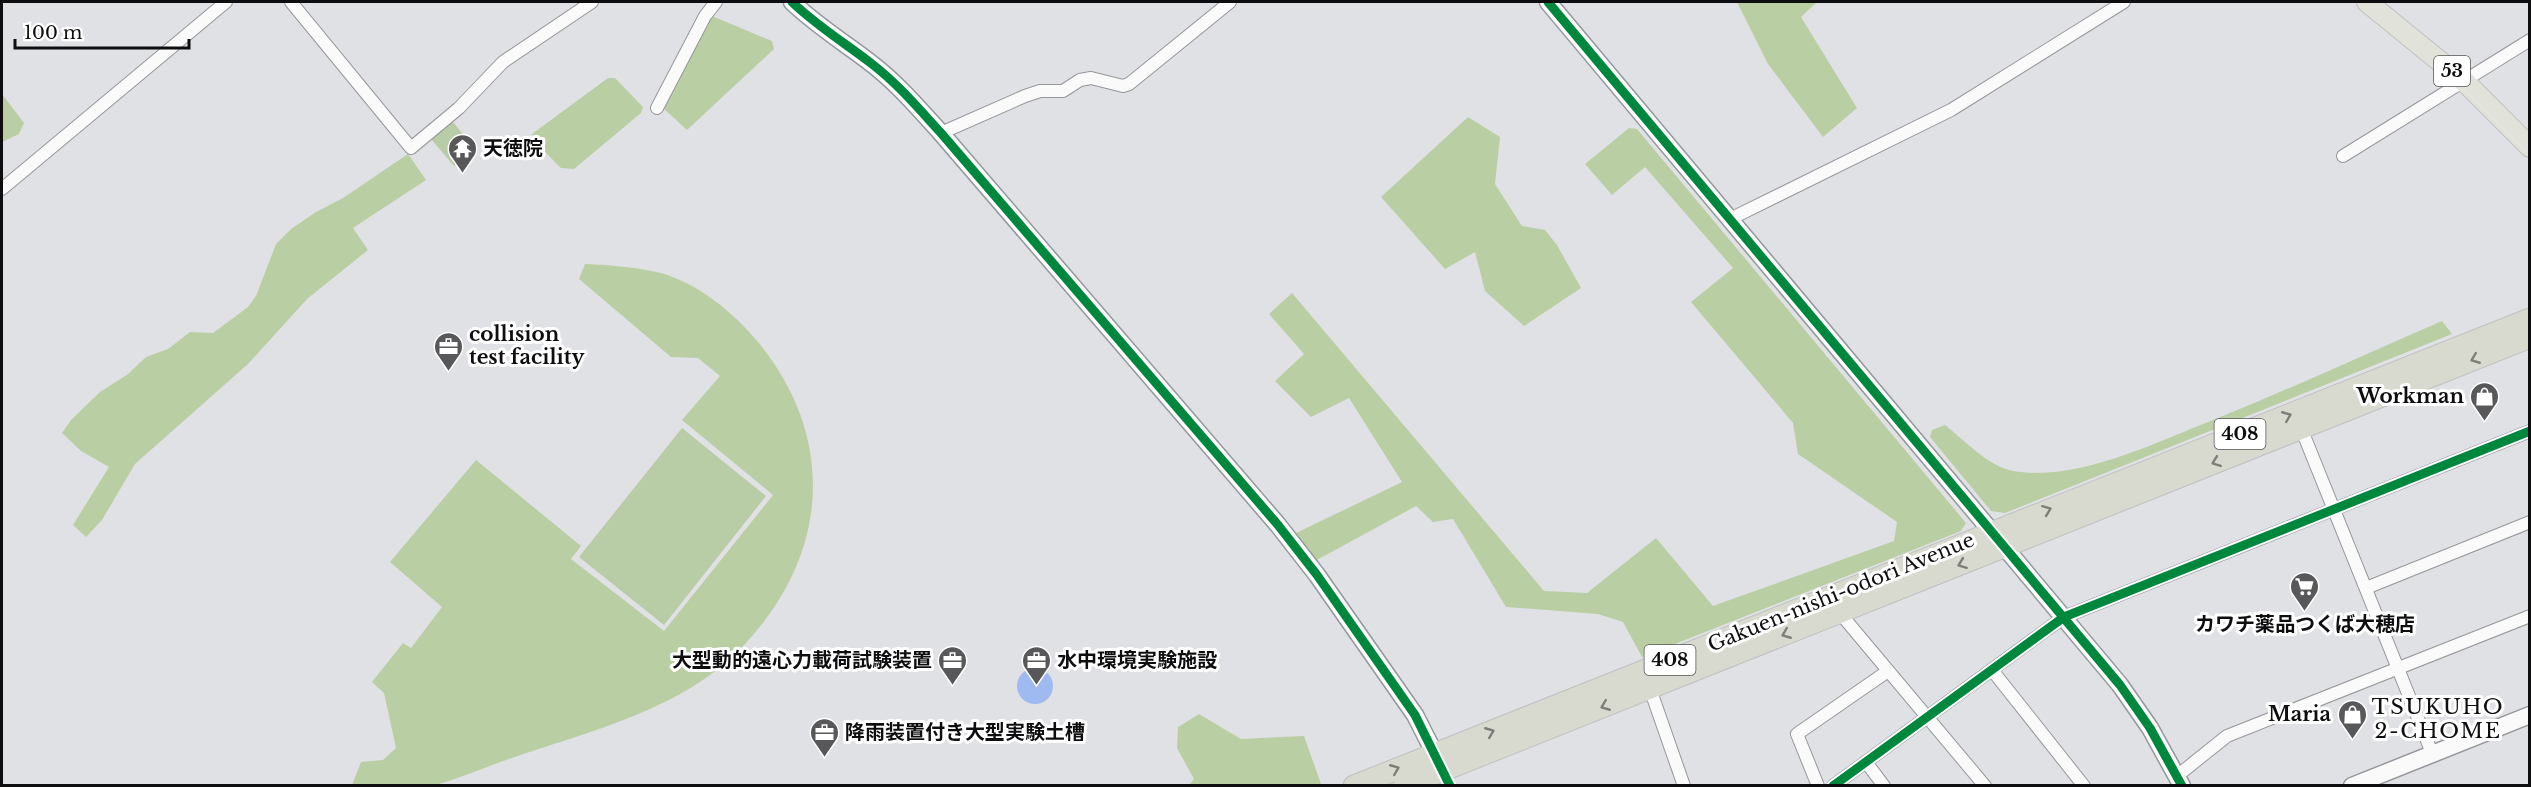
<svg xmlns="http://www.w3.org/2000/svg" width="2531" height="787" viewBox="0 0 2531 787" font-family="'Libre Baskerville','Noto Sans JP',serif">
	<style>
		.green { fill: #b8cca6 }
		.forest { fill: #b9cfa3 }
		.water { fill: #9fb9f1 }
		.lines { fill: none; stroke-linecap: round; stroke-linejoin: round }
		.minor-casing { stroke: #96979a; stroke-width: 14 }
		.tertiary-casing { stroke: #96979a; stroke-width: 19 }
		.primary-casing { stroke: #bfc0c1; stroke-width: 22 }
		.trunk-casing { stroke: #bfc0c1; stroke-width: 23 }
		.minor { stroke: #fafafb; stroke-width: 12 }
		.tertiary { stroke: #fafafb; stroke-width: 16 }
		.primary { stroke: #e1e2da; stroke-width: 20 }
		.trunk { stroke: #d8dacf; stroke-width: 21 }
		.cycleway-casing { stroke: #fff; stroke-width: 13 }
		.cycleway { stroke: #00873e; stroke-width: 9 }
		.oneway { stroke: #7d7e79 }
		.labels { text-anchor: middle; stroke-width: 6; stroke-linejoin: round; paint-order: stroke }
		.shield { fill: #fff; stroke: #565658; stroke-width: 1.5 }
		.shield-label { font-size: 18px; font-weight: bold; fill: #0e0e10 }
		.poi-label { font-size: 20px; font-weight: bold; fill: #0e0e10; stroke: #fff; text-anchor: start }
		.street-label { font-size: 20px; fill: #0e0e10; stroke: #fff }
		.neighbourhood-label { font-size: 21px; letter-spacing: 1.5px; fill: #0e0e10; stroke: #fff }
	</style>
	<rect width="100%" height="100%" fill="#e0e1e5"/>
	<g class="green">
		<path d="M453 122 474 148 454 166 431 139Z"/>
		<path d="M682 428 766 496 664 625 579 557Z"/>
	</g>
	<g class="forest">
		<path d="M1737 2H1817L1801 17 1857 108 1823 137 1768 64Z"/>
		<path d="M712 16 772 41 774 49 687 130 662 107Z"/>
		<path d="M608 78H615L643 107 641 113 574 169 561 168 532 139V134Z"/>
		<path d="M2 94 24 123 19 134 2 142Z"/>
		<path d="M1468 117 1500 137 1495 184 1522 226 1545 230 1557 245 1581 288 1524 326 1485 291 1475 252 1445 269 1381 197Z"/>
		<path d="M1629 128 1637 129 1966 523 1961 531 1642 657 1623 622 1598 614 1506 607 1453 519 1433 522 1416 506 1315 561 1296 533 1402 482 1349 398 1311 417 1275 381 1304 354 1269 314 1292 293 1544 591 1587 593 1656 538 1713 606 1894 541 1897 522 1798 454 1793 423 1691 302 1733 268 1645 167 1612 195 1585 164Z"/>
		<path d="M408 154 426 180 353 228 368 250 307 299 248 364 135 464 102 520 86 537 73 525 109 467 81 451 62 433 71 420 100 392 128 374 146 357 168 349 190 332 213 333 248 307 256 296 276 244 291 229 316 212 343 198Z"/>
		<path d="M585 264C610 265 636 267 661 273 699 284 733 312 758 342 837 438 829 553 746 643 685 710 589 731 506 760 486 767 449 783 429 786 404 787 377 786 352 785L361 762 383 760 396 748 384 693 372 682 403 643 411 648 442 607 390 562 476 460 581 546 571 559 664 631 773 495 682 420 720 376 698 358 671 357 579 279Z"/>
		<path d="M2442 321 2452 334 2005 513 1991 511 1930 437 1932 430 1945 425C1964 440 1988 466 2013 471 2077 482 2154 443 2213 420 2290 389 2366 354 2442 321Z"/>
		<path d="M1199 714 1241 739 1304 736 1321 784 1189 785 1194 779 1177 748 1178 727Z"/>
	</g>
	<circle class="water" cx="1035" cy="686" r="18"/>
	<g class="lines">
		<defs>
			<g id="minor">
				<path d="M291 2 411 148 459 108 503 62 592 2"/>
				<path d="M657 108 705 16 716 2"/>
				<path d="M941 133 1025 96 1040 91H1063L1080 80 1091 78 1123 86 1129 84 1230 2"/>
				<path d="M2343 156 2530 40"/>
				<path d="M2 189 226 2"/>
				<path d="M1730 219 1951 110 2124 2"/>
				<path d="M2301 428 2432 753"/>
				<path d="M2366 588 2530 522"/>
				<path d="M1839 612 1985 786"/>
				<path d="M1992 670 2084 786"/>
				<path d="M1648 683 1684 786"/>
				<path d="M1866 762 1884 786"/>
				<path d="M2177 776 2227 736 2530 616"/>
				<path d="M1818 786 1797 734 1888 671"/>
				<path d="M1833 786 2064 617 2530 431"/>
			</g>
			<g id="tertiary">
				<path d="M792 2C817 26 845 43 872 64 898 84 919 109 941 133L1278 525 1317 575 1415 715 1440 764"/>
				<path d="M1548 2 2120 685 2150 728 2182 786"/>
				<path d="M2352 786 2530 715"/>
			</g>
			<path id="primary" d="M2367 2 2464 81 2530 147"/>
			<g id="trunk">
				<path d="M1354 786 2530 319"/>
				<path d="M1404 786 2530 337"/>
			</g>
		</defs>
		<use href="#minor" class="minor-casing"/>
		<use href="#tertiary" class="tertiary-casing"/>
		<use href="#primary" class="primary-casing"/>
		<use href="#trunk" class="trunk-casing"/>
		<use href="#minor" class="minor"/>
		<use href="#tertiary" class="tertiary"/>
		<use href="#primary" class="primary"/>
		<use href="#trunk" class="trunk"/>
		<defs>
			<g id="cycleway">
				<path d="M792 2C817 26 845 43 872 64 898 84 919 109 941 133L1278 525 1317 575 1415 715 1450 786"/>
				<path d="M1548 2 2120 685 2150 728 2182 786"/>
				<path d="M1833 786 2064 617 2530 431"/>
			</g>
		</defs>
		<use href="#cycleway" class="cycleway-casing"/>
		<use href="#cycleway" class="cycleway"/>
	</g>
	<defs><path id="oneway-chevron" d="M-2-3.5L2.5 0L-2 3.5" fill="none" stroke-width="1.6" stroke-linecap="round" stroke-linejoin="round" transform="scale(1.5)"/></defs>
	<g class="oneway">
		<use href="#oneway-chevron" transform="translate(2475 359) rotate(158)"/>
		<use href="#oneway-chevron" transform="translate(2287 416) rotate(-22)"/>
		<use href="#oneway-chevron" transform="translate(2216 462) rotate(159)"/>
		<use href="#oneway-chevron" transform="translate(2047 510) rotate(-21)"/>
		<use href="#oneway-chevron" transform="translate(1962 564) rotate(159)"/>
		<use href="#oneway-chevron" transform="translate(1786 634) rotate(158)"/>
		<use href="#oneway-chevron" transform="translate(1605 706) rotate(158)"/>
		<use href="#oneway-chevron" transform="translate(1490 732) rotate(-22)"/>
		<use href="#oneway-chevron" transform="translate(1395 769) rotate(-22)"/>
	</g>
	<defs>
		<symbol id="temple-pin" viewBox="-11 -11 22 30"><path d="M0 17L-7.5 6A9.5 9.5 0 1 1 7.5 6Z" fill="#58585b" stroke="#fff"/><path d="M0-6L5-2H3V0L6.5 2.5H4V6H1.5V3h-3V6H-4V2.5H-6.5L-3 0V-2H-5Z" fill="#fff"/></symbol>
		<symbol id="office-pin" viewBox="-11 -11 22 30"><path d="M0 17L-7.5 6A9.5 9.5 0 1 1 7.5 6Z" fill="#58585b" stroke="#fff"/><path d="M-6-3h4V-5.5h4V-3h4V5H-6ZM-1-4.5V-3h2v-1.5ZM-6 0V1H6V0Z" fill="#fff"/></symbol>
		<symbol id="shop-pin" viewBox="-11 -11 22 30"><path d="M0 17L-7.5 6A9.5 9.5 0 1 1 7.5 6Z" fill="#58585b" stroke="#fff"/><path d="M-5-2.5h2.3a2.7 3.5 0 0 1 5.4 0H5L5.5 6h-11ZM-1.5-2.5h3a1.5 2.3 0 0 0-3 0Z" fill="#fff"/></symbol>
		<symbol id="supermarket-pin" viewBox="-11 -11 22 30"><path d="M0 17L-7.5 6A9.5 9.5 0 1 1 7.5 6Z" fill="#58585b" stroke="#fff"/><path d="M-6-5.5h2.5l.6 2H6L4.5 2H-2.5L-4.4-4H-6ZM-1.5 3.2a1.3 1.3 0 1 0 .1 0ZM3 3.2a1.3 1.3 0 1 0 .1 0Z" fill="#fff"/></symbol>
	</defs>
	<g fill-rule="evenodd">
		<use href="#temple-pin" x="446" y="132" width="33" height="45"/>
		<use href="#office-pin" x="432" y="330" width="33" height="45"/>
		<use href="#shop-pin" x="2468" y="380" width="33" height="45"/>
		<use href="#supermarket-pin" x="2288" y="570" width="33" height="45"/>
		<use href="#office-pin" x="936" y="644" width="33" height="45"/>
		<use href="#office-pin" x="1020" y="644" width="33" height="45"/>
		<use href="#shop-pin" x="2336" y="698" width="33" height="45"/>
		<use href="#office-pin" x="808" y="716" width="33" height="45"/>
	</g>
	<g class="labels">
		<g class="shield">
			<rect x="2434" y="56" width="36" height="30" rx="4.5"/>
			<rect x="2214.5" y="419" width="51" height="30" rx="4.5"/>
			<rect x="1644.5" y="645" width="51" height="30" rx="4.5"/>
		</g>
		<g class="shield-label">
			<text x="2452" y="77">53</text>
			<text x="2240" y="440">408</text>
			<text x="1670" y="666">408</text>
		</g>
		<g class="poi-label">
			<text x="483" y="155">天徳院</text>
			<text x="469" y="341">collision<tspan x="469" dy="23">test facility</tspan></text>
			<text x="2464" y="403" text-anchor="end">Workman</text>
			<text x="2305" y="631" text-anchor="middle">カワチ薬品つくば大穂店</text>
			<text x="932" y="667" text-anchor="end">大型動的遠心力載荷試験装置</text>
			<text x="1057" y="667">水中環境実験施設</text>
			<text x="2331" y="721" text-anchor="end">Maria</text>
			<text x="845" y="739">降雨装置付き大型実験土槽</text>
		</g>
		<g class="street-label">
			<text transform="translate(1841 592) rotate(-22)" y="7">Gakuen-nishi-odori Avenue</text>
		</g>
		<g class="neighbourhood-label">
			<text x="2438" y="714">TSUKUHO<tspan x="2438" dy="24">2-CHOME</tspan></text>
		</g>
	</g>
	<rect width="2531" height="787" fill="none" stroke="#0e0e10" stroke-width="6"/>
	<path d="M15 39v9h174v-9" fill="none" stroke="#0e0e10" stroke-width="3"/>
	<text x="24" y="39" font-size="18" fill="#0e0e10" stroke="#ffffff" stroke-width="4.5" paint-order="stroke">100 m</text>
</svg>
